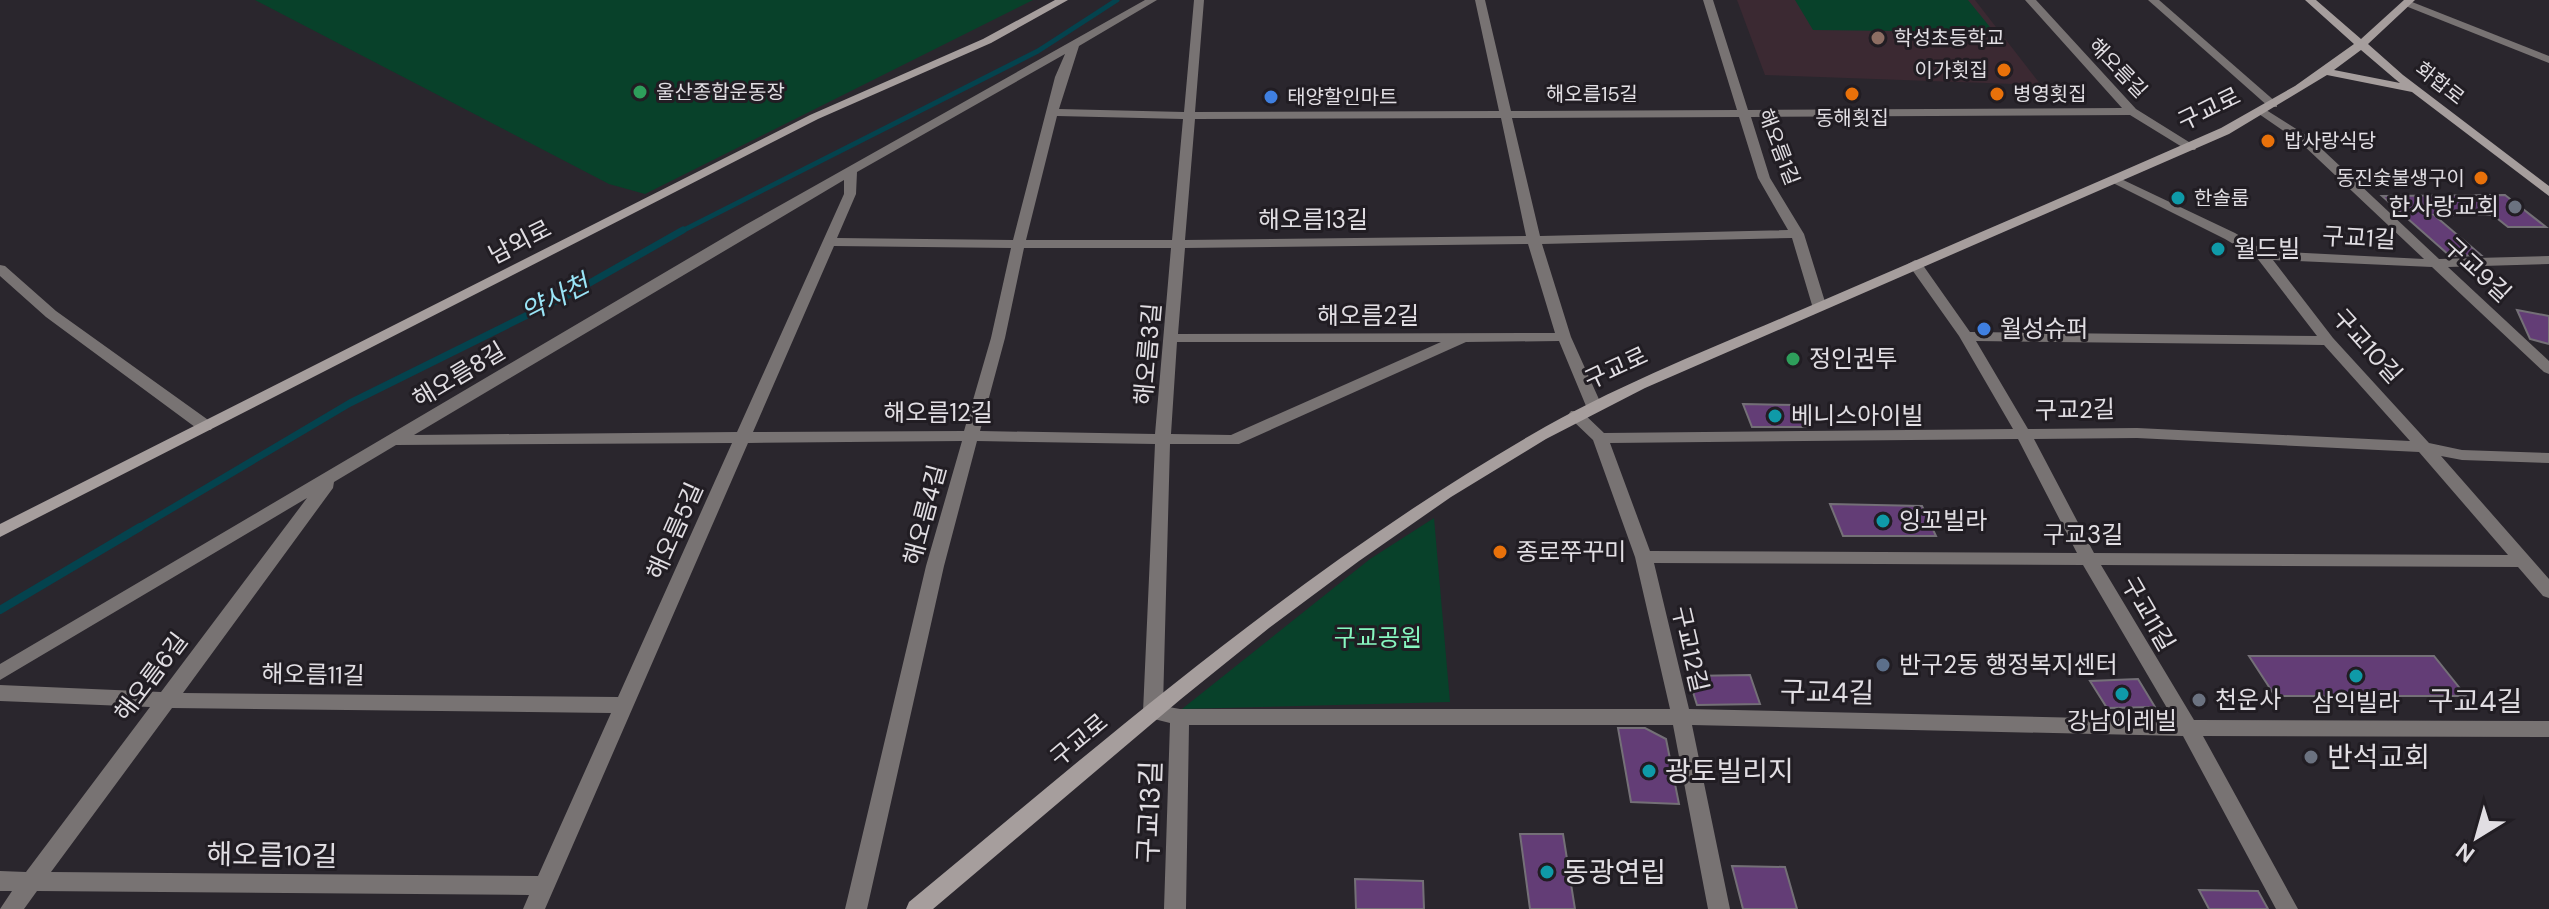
<svg xmlns="http://www.w3.org/2000/svg" width="2549" height="909" viewBox="0 0 2549 909" font-family="'DM Sans','Noto Sans KR',sans-serif">
	<style>
		.education { fill: #3b2932 }
		.green { fill: #08412a }
		.lines { fill: none; stroke-linecap: round; stroke-linejoin: round }
		.stream-far2 { stroke: #04434e; stroke-width: 5 }
		.stream-far1 { stroke: #04434e; stroke-width: 7 }
		.stream { stroke: #04434e; stroke-width: 8 }
		.building { fill: #633d76; stroke: #747077; stroke-width: 2 }
		.street { fill: #787373; fill-rule: evenodd }
		.secondary { fill: #a69e9d; fill-rule: evenodd }
		.education-dot { fill: #8d6e63; stroke: #211d23; stroke-width: 3 }
		.food-dot { fill: #e8710a; stroke: #211d23; stroke-width: 3 }
		.leisure-dot { fill: #2e9e5b; stroke: #211d23; stroke-width: 3 }
		.shop-dot { fill: #3f7fe0; stroke: #211d23; stroke-width: 3 }
		.culture-dot { fill: #0f9aa8; stroke: #211d23; stroke-width: 3 }
		.worship-dot { fill: #6b7280; stroke: #211d23; stroke-width: 3 }
		.service-dot { fill: #5c6f8a; stroke: #211d23; stroke-width: 3 }
		.labels { text-anchor: middle; stroke-width: 6; stroke-linejoin: round; paint-order: stroke }
		.far-poi-label { font-size: 20px; fill: #e1dee3; stroke: #211d23; text-anchor: start }
		.far-street-label { font-size: 20px; fill: #e1dee3; stroke: #211d23 }
		.street-label { font-size: 24px; fill: #e1dee3; stroke: #211d23 }
		.poi-label { font-size: 24px; fill: #e1dee3; stroke: #211d23; text-anchor: start }
		.park-label { font-size: 24px; fill: #87f7c0; stroke: #211d23 }
		.water-label { font-size: 26px; font-style: italic; fill: #9ae5f7; stroke: #211d23 }
		.near-street-label { font-size: 28px; fill: #e1dee3; stroke: #211d23 }
		.near-poi-label { font-size: 28px; fill: #e1dee3; stroke: #211d23; text-anchor: start }
	</style>
	<rect width="100%" height="100%" fill="#2a262d"/>
	<path class="education" d="M1737 0H1975L2041 85 1765 75Z"/>
	<g class="green">
		<path d="M255 0H1033L645 194 609 184Z"/>
		<path d="M1795 0H1968L1994 32 1813 30Z"/>
		<path d="M1434 518 1450 702 1182 709 1370 559Z"/>
	</g>
	<g class="lines">
		<path class="stream-far2" d="M680 232 1038 51 1117 0"/>
		<path class="stream-far1" d="M137 529 350 403 572 293 683 230"/>
		<path class="stream" d="M0 610 140 527"/>
	</g>
	<g class="building">
		<path d="M2505 195 2546 227H2508L2493 215H2434L2481 255 2450 256 2382 196Z"/>
		<path d="M2517 310 2549 316V344L2530 339Z"/>
		<path d="M1743 404 1798 405 1807 427H1752Z"/>
		<path d="M1830 504 1922 506 1936 536H1843Z"/>
		<path d="M2249 656H2434L2466 696H2275Z"/>
		<path d="M1750 675 1760 704 1697 705 1688 676Z"/>
		<path d="M2138 679 2155 707 2107 708 2090 681Z"/>
		<path d="M1618 728H1645L1666 739 1679 804 1631 802Z"/>
		<path d="M1520 834H1563L1575 909H1530Z"/>
		<path d="M1732 866 1785 867 1797 909H1743Z"/>
		<path d="M1355 879 1423 881 1424 909H1356Z"/>
		<path d="M2199 890 2258 891 2268 909H2209Z"/>
	</g>
	<g class="lines">
		<g class="street">
			<path d="M1145 0H1157L1079 46 1059 109 1184 112 1194 0H1204L1195 112 1499 111 1475 0H1485L1511 111 1737 110 1703 0H1713L1748 110 2122 108 2025 0H2036L2136 109 2197 147 2195 150H2187L2130 115 1751 117 1770 178 1804 234 1826 305 1824 308H1814L1812 305 1792 238 1542 244 1571 337 1602 406 1599 410 1594 411 1586 406 1559 341 1466 342 1239 444H1170L1163 706 1180 709H1670L1635 557 1593 440 1571 419 1568 415 1571 411H1581L1604 433 2013 429 1959 336 1908 264 1915 260 1920 261 1970 332 2317 336 2257 258 2225 239 2109 181 2115 177 2119 178 2235 233 2265 251 2424 259 2301 143 2259 114V110L2263 108 2309 137 2439 259 2549 256V264L2448 267 2549 361V374L2544 372 2432 267 2273 260 2333 338 2429 443 2462 450 2549 453V463L2462 460 2441 456 2549 579V598L2543 596 2518 567 2101 565 2194 720 2549 721V737L2203 736 2298 909H2276L2183 736 1692 725 1730 909H1708L1673 725H1189L1186 909H1164L1170 723 1146 717 1143 712 1155 444 977 441 944 566 867 909H845L926 566 962 441 748 443 545 909H523L529 895 37 891 24 909H0L12 891H0V871L26 872 150 707 0 701V685L161 692 307 498 0 680V664L747 224ZM1065 54 1055 77 1013 240 837 238 856 194 857 172ZM1057 116 1183 119 1172 240H1026ZM1739 117 1758 178 1788 230 1540 236 1512 118ZM1501 118 1526 236 1185 240 1195 119ZM844 180V194L737 432 414 435ZM1528 244 1555 333 1178 334 1185 248ZM834 246 1011 248 991 338 964 431 753 432ZM1024 248H1171L1155 434 980 431 1005 338ZM1976 341 2324 345 2410 441 2137 428 2028 429ZM1177 342H1441L1231 435 1171 434ZM2137 438 2419 452 2508 555 2094 553 2034 439ZM2018 439 2077 553 1650 551 1610 443ZM732 443 618 697 183 693 333 488 334 482 396 445ZM1654 563 2083 565 2174 720 1689 709ZM172 708 611 713 538 876 51 872Z"/>
			<path d="M2148 0H2159L2277 103V107H2269Z"/>
			<path d="M2407 0 2549 56V63L2403 5V1Z"/>
			<path d="M0 265 5 266 56 311 211 422 213 426 211 430H199L46 317 0 276Z"/>
		</g>
		<g class="secondary">
			<path d="M1055 0H1068L991 43 818 119 0 537V524L810 115 983 39Z"/>
			<path d="M2305 0H2316L2361 39 2404 0H2415L2368 44 2403 75 2549 186V196L2412 92 2327 75 2229 134 1645 388 1546 439 1451 497 1359 561 1269 628 1181 699 933 909H906L909 902C1109 736 1305 566 1531 435 1617 385 1712 348 1803 309 1942 249 2082 189 2221 128L2295 86 2354 44ZM2361 50 2395 79 2400 83 2334 70Z"/>
		</g>
	</g>
	<circle class="education-dot" cx="1878" cy="38" r="8"/>
	<g class="food-dot">
		<circle cx="2004" cy="70" r="8"/>
		<circle cx="1852" cy="94" r="8"/>
		<circle cx="1997" cy="94" r="8"/>
		<circle cx="2268" cy="141" r="8"/>
		<circle cx="2481" cy="178" r="8"/>
		<circle cx="1500" cy="552" r="8"/>
	</g>
	<g class="leisure-dot">
		<circle cx="640" cy="92" r="8"/>
		<circle cx="1793" cy="359" r="8"/>
	</g>
	<g class="shop-dot">
		<circle cx="1271" cy="97" r="8"/>
		<circle cx="1984" cy="329" r="8"/>
	</g>
	<g class="culture-dot">
		<circle cx="2178" cy="198" r="8"/>
		<circle cx="2218" cy="249" r="8"/>
		<circle cx="1775" cy="416" r="8"/>
		<circle cx="1883" cy="521" r="8"/>
		<circle cx="2356" cy="676" r="8"/>
		<circle cx="2122" cy="694" r="8"/>
		<circle cx="1649" cy="771" r="8"/>
		<circle cx="1547" cy="872" r="8"/>
	</g>
	<g class="worship-dot">
		<circle cx="2515" cy="207" r="8"/>
		<circle cx="2199" cy="700" r="8"/>
		<circle cx="2311" cy="757" r="8"/>
	</g>
	<circle class="service-dot" cx="1883" cy="665" r="8"/>
	<g class="labels">
		<g class="far-poi-label">
			<text x="1894" y="45">학성초등학교</text>
			<text x="1988" y="77" text-anchor="end">이가횟집</text>
			<text x="656" y="99">울산종합운동장</text>
			<text x="2013" y="101">병영횟집</text>
			<text x="1287" y="104">태양할인마트</text>
			<text x="1852" y="125" text-anchor="middle">동해횟집</text>
			<text x="2284" y="148">밥사랑식당</text>
			<text x="2465" y="185" text-anchor="end">동진숯불생구이</text>
			<text x="2194" y="205">한솔룸</text>
		</g>
		<g class="far-street-label">
			<text transform="translate(2118 68) rotate(46)" y="7">해오름길</text>
			<text transform="translate(2440 83) rotate(38)" y="7">화합로</text>
			<text x="1592" y="101">해오름15길</text>
			<text transform="translate(1779 147) rotate(69)" y="7">해오름1길</text>
		</g>
		<g class="street-label">
			<text transform="translate(2209 109) rotate(-26)" y="8">구교로</text>
			<text x="1313" y="228">해오름13길</text>
			<text transform="translate(2359 238) rotate(3)" y="8">구교1길</text>
			<text transform="translate(520 242) rotate(-27)" y="8">남외로</text>
			<text transform="translate(2477 270) rotate(43)" y="8">구교9길</text>
			<text x="1368" y="324">해오름2길</text>
			<text transform="translate(2367 346) rotate(48)" y="8">구교10길</text>
			<text transform="translate(1148 354) rotate(-85)" y="8">해오름3길</text>
			<text transform="translate(1616 368) rotate(-25)" y="8">구교로</text>
			<text transform="translate(459 375) rotate(-31)" y="8">해오름8길</text>
			<text transform="translate(2075 410) rotate(-1)" y="8">구교2길</text>
			<text x="938" y="421">해오름12길</text>
			<text transform="translate(925 515) rotate(-75)" y="8">해오름4길</text>
			<text transform="translate(675 531) rotate(-66)" y="8">해오름5길</text>
			<text x="2083" y="543">구교3길</text>
			<text transform="translate(2148 614) rotate(60)" y="8">구교11길</text>
			<text transform="translate(1690 649) rotate(77)" y="8">구교12길</text>
			<text transform="translate(313 675) rotate(1)" y="8">해오름11길</text>
			<text transform="translate(151 677) rotate(-53)" y="8">해오름6길</text>
			<text transform="translate(1079 740) rotate(-40)" y="8">구교로</text>
		</g>
		<g class="poi-label">
			<text x="2499" y="215" text-anchor="end">한사랑교회</text>
			<text x="2234" y="257">월드빌</text>
			<text x="2000" y="337">월성슈퍼</text>
			<text x="1809" y="367">정인권투</text>
			<text x="1791" y="424">베니스아이빌</text>
			<text x="1899" y="529">잉꼬빌라</text>
			<text x="1516" y="560">종로쭈꾸미</text>
			<text x="1899" y="673">반구2동 행정복지센터</text>
			<text x="2215" y="708">천운사</text>
			<text x="2356" y="711" text-anchor="middle">삼익빌라</text>
			<text x="2122" y="729" text-anchor="middle">강남이레빌</text>
		</g>
		<g class="park-label">
			<text x="1378" y="646">구교공원</text>
		</g>
		<g class="water-label">
			<text transform="translate(555 298) rotate(-27)" y="9">약사천</text>
		</g>
		<g class="near-street-label">
			<text transform="translate(1827 692) rotate(1)" y="10">구교4길</text>
			<text x="2475" y="711">구교4길</text>
			<text transform="translate(1149 812) rotate(-88)" y="10">구교13길</text>
			<text transform="translate(272 855) rotate(1)" y="10">해오름10길</text>
		</g>
		<g class="near-poi-label">
			<text x="2327" y="767">반석교회</text>
			<text x="1665" y="781">광토빌리지</text>
			<text x="1563" y="882">동광연립</text>
		</g>
	</g>
	<g transform="translate(2477 837) rotate(217)" stroke="#211d23" stroke-width="6" paint-order="stroke">
	<path d="M0-6L14 30L0 20L-14 30Z" fill="#e1dee3"/>
	<text y="-12" font-size="22" font-weight="bold" text-anchor="middle" fill="#e1dee3">N</text>
	</g>
</svg>
